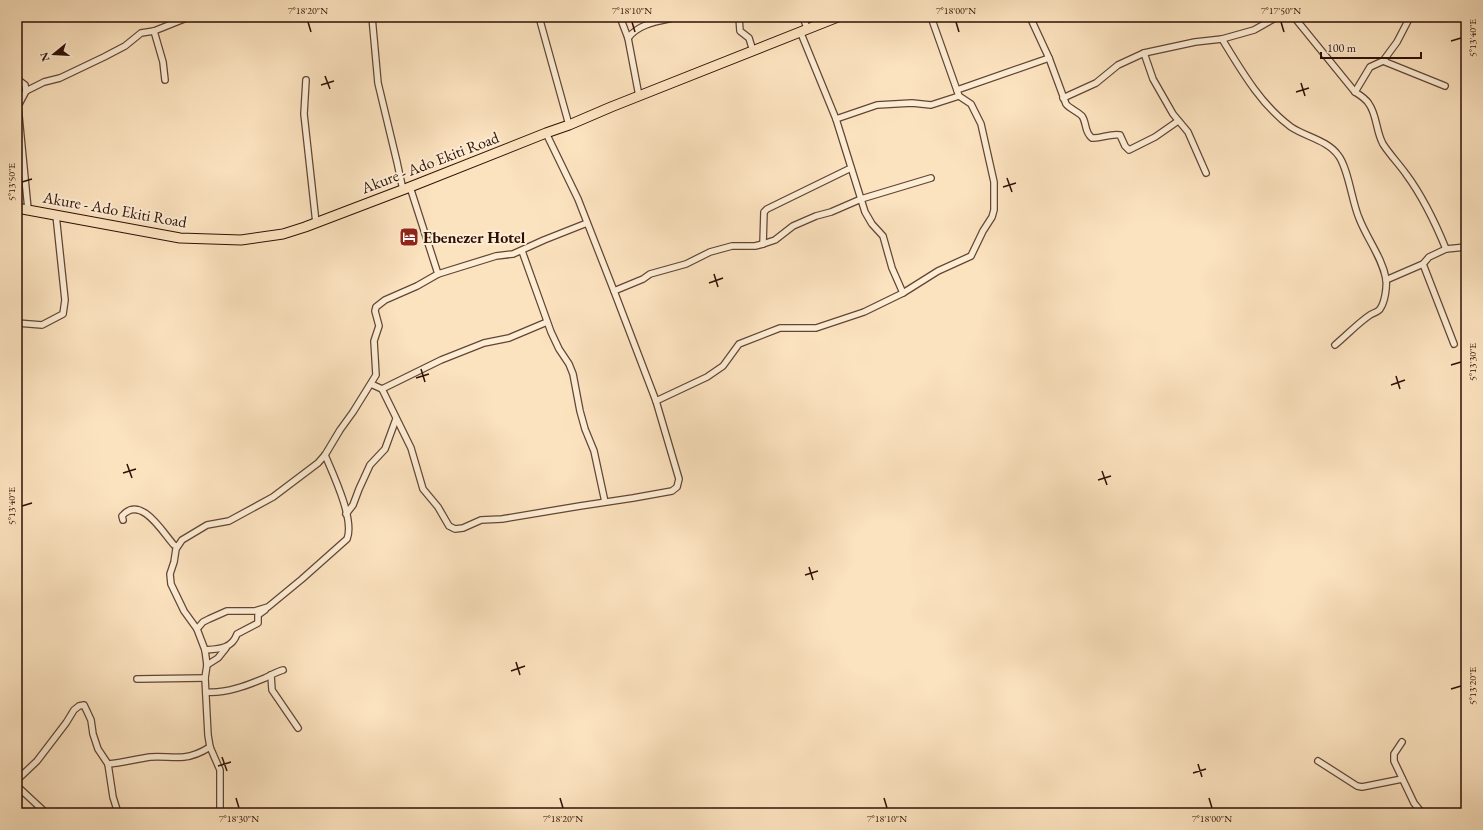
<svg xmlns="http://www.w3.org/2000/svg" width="1483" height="830" viewBox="0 0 1483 830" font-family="'EB Garamond',serif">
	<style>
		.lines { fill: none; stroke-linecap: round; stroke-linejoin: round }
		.minor-casing { stroke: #624534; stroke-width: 8 }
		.primary-casing { stroke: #2e1005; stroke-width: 11 }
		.minor { stroke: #fdedd5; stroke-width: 5.5 }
		.primary { stroke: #fce3bf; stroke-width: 9 }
		.ticks { fill: none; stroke: #2e1005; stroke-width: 1.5 }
		.labels { text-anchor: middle; stroke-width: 4; stroke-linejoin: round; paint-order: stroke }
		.street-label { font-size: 16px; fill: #2e1005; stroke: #fdedd5 }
		.poi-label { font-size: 16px; font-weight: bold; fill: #2e1005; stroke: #fdedd5; text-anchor: start }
		.neatline { fill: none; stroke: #2e1005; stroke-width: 1.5 }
		.ticks-label { font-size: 10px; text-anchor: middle; fill: #2e1005 }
	</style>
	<rect width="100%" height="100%" fill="#fce3bf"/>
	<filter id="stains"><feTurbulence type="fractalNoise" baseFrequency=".005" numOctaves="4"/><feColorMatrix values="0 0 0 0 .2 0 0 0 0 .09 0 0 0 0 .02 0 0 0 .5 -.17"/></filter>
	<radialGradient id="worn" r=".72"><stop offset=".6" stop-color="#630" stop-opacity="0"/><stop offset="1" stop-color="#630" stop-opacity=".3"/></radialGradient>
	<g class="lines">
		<defs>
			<g id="minor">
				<path d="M372 17 378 83 397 162 403 190"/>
				<path d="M539 17 569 125"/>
				<path d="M620 17 628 38 639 96"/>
				<path d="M739 17 740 31 749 38 753 51"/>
				<path d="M803 17 807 28"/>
				<path d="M1277 17 1254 30 1222 39C1241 70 1261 105 1291 127 1306 137 1327 140 1338 155 1348 167 1352 202 1359 218 1367 239 1382 257 1386 279 1387 287 1385 302 1380 309 1378 312 1373 313 1370 315 1358 323 1347 335 1335 345"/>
				<path d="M1294 17 1355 92"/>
				<path d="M1410 17 1397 42 1383 61 1370 67 1355 92C1360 95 1366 99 1369 104 1377 115 1376 132 1383 144 1390 155 1399 164 1406 174 1423 197 1435 222 1446 249"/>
				<path d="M17 19 20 17"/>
				<path d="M154 31 163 62 165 80"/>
				<path d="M800 31 836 119 865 212 872 224 883 236 892 268 903 293"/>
				<path d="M628 38C638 25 654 22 669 19"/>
				<path d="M1144 53 1153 79 1173 114 1188 132 1206 173"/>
				<path d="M1049 58 1066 104C1070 109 1077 111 1082 116 1087 123 1084 132 1092 138 1101 139 1110 133 1120 135L1125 146 1129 150 1155 137 1178 121"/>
				<path d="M1383 61 1445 86"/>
				<path d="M17 79 25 85 26 91"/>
				<path d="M306 80 304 114 316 223"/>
				<path d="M957 90 1049 58 1030 17"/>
				<path d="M1063 98 1096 83 1118 65 1144 53 1195 42 1222 39"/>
				<path d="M836 119 877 105 912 103 931 105 959 96"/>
				<path d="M28 209 18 106 26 91 44 82 60 78 104 57 125 46 141 33 154 31 189 17"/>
				<path d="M763 244 764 212 767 209 851 168"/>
				<path d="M522 251 551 332 559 349 569 364 573 374 580 411 585 429 594 451 605 502"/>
				<path d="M1423 264 1454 344"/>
				<path d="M438 274 496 256 513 254 544 240 587 223"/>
				<path d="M1386 280 1423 264 1429 257 1446 249 1466 247"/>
				<path d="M614 291 643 279 650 274 686 264 710 252 732 246H755L763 244 775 240 793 226 816 216 831 212 861 199 931 178"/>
				<path d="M17 323 42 325 63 314 65 300 56 215"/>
				<path d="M371 384 382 389 411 448 423 489 438 507 449 526 455 529 463 528 481 520 502 519 580 506 633 498 672 491 677 487 679 479 656 401 614 291 578 199 546 133"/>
				<path d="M382 389 441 360 484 343 509 338 547 322"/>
				<path d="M656 401 707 377 723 366 739 344 780 328H816L864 312 903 293 938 271 971 256 983 231 992 217 994 210V182L981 124 971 104 959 96 931 17"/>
				<path d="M346 514 353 505 359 489 370 465 385 449 396 419"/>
				<path d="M123 520 122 516C141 494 163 533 174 545L177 546"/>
				<path d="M197 629 203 622 209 619 227 611H255L268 607 302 579 347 539C355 520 333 474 325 455"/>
				<path d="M205 650C218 649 232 649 237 634L258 623V615L265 610"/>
				<path d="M207 665 218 658 226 648"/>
				<path d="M271 675 272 690 298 728"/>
				<path d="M137 679 205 678"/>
				<path d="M206 692C225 694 248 685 265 678 271 675 276 672 283 670"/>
				<path d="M1402 742 1394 754V761L1414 803 1422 813"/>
				<path d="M1318 761 1357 786 1362 787 1402 779"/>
				<path d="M108 764C122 763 136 759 150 757 162 756 173 758 184 757 194 756 202 752 210 747"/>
				<path d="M17 780 37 761 66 723 74 710 79 706 84 705 91 720 93 734 98 749 108 764 113 797 118 813"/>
				<path d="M17 786 46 813"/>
				<path d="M221 813 220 807V770L210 747 208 735 205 678 207 665 205 650 197 629 184 611 171 584 170 574 174 562 176 549 182 540 207 525 229 521 273 497 318 463 325 455 340 430 353 412 376 375 374 341 379 326 375 311 376 307 385 300 417 286 438 274 410 187"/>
			</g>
			<path id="primary" d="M17 208 180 238 241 240 283 234 305 227 410 187 546 133 569 125 611 107 838 17"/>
		</defs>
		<use href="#minor" class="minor-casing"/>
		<use href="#primary" class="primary-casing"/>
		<use href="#minor" class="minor"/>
		<use href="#primary" class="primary"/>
	</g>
	<path class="ticks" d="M308 22 311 32M632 22 635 32M956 22 959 32M1281 22 1284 32M1451 41 1461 38M325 76 330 89M1301 83 1305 96M321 85 334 81M1296 92 1309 88M1007 178 1012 192M22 182 32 179M1003 187 1016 183M714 274 718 287M709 283 723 278M1451 365 1461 362M421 369 425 382M1396 376 1400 389M416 378 429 374M1391 385 1405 380M127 464 132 478M1102 471 1107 485M123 473 136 469M1098 480 1111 476M22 506 32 503M809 567 813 580M805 575 818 571M516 662 520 675M511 671 525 666M1451 689 1461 686M222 757 227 771M1198 764 1202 777M218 766 231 762M1193 773 1206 769M236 798 239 808M560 798 563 808M884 798 887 808M1209 798 1212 808"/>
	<defs>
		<symbol id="hotel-square" viewBox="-11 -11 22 22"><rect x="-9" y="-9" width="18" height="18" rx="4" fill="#8f2418" stroke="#fdedd5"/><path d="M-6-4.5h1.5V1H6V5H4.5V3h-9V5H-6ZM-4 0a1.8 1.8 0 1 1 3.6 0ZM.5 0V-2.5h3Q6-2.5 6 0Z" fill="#fff"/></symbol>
	</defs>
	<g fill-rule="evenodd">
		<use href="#hotel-square" x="398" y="226" width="22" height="22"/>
	</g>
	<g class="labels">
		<g class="street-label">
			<text transform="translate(430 162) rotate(-21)" y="6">Akure - Ado Ekiti Road</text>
			<text transform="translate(115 209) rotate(10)" y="6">Akure - Ado Ekiti Road</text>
		</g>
		<g class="poi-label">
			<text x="423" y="243">Ebenezer Hotel</text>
		</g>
	</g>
	<rect width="1483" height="830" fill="none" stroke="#fce3bf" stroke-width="44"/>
	<g transform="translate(54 54) rotate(252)" stroke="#fdedd5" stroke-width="3" paint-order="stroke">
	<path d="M0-3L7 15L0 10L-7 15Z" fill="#2e1005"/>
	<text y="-6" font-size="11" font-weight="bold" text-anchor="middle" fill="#2e1005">N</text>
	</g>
	<path d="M1321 52v6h100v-6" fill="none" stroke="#2e1005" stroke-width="2"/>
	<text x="1327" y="52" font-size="12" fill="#2e1005" stroke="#fdedd5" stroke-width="3" paint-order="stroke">100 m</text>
	<rect x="22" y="22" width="1439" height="786" class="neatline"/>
	<g class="ticks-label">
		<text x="308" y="14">7°18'20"N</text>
		<text x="632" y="14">7°18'10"N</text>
		<text x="956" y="14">7°18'00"N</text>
		<text x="1281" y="14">7°17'50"N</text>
		<text transform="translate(1472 38) rotate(-90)" y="4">5°13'40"E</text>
		<text transform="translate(11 182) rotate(-90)" y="4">5°13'50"E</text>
		<text transform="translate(1472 362) rotate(-90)" y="4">5°13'30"E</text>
		<text transform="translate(11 506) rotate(-90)" y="4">5°13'40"E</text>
		<text transform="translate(1472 686) rotate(-90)" y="4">5°13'20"E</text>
		<text x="239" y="822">7°18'30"N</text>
		<text x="563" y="822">7°18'20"N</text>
		<text x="887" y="822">7°18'10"N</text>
		<text x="1212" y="822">7°18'00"N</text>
	</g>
	<rect width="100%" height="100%" filter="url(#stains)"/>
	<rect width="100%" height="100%" fill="url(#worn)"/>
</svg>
